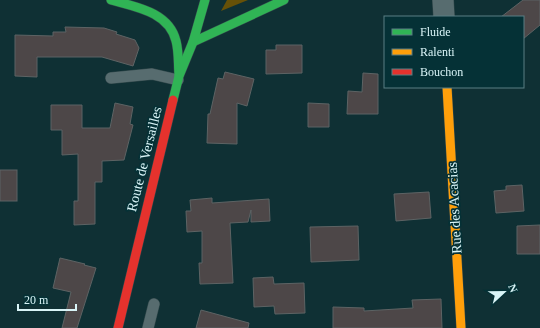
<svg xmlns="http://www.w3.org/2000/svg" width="540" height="328" viewBox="0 0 540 328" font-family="'Times New Roman',serif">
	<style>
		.green { fill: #665108 }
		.building { fill: #4d4748; stroke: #5d6364 }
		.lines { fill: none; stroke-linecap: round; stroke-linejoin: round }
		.lane-casing { stroke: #33494c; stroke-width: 12 }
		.street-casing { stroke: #33494c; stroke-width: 22 }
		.fast-casing { stroke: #33494c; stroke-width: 10 }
		.slow-casing { stroke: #33494c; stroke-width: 10 }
		.jam-casing { stroke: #33494c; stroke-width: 10 }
		.lane { stroke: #576c6f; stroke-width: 11 }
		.street { stroke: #576c6f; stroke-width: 21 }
		.fast { stroke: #30b455; stroke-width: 9 }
		.slow { stroke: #ff9f0a; stroke-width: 9 }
		.jam { stroke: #e5322d; stroke-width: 9 }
		.labels { text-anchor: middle; stroke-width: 3.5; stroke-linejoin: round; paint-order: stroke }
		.street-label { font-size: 14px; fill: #d9f4f7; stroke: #053136 }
	</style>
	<rect width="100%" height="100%" fill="#0f3034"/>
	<path class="green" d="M227 0H248L221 11Z"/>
	<g class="building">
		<path d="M523 0H540V25L523 39V17H501Z"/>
		<path d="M65 27 104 28 117 32 116 34 135 40 139 48 133 66 102 57H37V77L15 76V35L53 36V32H66Z"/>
		<path d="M276 45H302V73L266 74V50H276Z"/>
		<path d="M225 72 254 79 247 106 237 103V144L207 143 208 114H210L218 78 223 79Z"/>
		<path d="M363 73 378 74V114H347L348 91 362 92Z"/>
		<path d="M115 103 133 107 130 124 133 125 124 160 102 161V182H95V224L74 225V201H78V154L62 155V130H51V105H82V128H110Z"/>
		<path d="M308 103 329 104V127H308Z"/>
		<rect x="0" y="170" width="17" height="31"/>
		<path d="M522 185 524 211 496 213 494 191 506 190V186Z"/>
		<path d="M429 192 431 218 396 221 394 194Z"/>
		<path d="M212 198V203L269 199 270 221 251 222V210L248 222 230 223 233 283 200 284 199 263H202V231L187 232 186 211H191L190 200Z"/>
		<path d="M540 225V254H517V226Z"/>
		<path d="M358 226 359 260 311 262 310 227Z"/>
		<path d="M60 258 85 264 84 265 96 268 77 328H62L71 292 53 288Z"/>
		<path d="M273 277 274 284 304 283 305 313 275 314 274 306 254 307 253 278Z"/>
		<path d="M441 299 442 328H333V307L364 308V311L413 308 412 300Z"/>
		<path d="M201 310 249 323 248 328H196Z"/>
	</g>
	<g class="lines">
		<defs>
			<g id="lane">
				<path d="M111 78 152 74 178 80"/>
				<path d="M148 328 154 304"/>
			</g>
			<path id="street" d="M443 0 444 17"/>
			<g id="fast">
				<path d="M111 0C136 7 169 12 176 41 179 52 178 64 179 75"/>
				<path d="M193 42 284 0"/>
				<path d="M173 100 179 76 193 42 205 0"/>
			</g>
			<path id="slow" d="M447 87 461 328"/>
			<path id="jam" d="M118 328 173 100"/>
		</defs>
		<use href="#lane" class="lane-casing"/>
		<use href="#street" class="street-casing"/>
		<use href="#fast" class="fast-casing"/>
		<use href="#slow" class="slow-casing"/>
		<use href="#jam" class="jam-casing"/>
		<use href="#lane" class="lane"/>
		<use href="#street" class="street"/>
		<use href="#fast" class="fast"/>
		<use href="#slow" class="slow"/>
		<use href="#jam" class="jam"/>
	</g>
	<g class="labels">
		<g class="street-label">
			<text transform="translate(144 159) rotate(-76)" y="5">Route de Versailles</text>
			<text transform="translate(454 208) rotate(-93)" y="5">Rue des Acacias</text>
		</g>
	</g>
	<rect x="384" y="16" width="140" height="72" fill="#053136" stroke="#5a7f83"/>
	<rect x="392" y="29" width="20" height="6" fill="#30b455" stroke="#5a7f83"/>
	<text x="420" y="36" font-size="12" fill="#d9f4f7">Fluide</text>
	<rect x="392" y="49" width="20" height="6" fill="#ff9f0a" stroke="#5a7f83"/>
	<text x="420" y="56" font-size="12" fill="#d9f4f7">Ralenti</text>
	<rect x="392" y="69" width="20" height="6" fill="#e5322d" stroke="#5a7f83"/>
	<text x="420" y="76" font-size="12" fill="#d9f4f7">Bouchon</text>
	<g transform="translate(504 292) rotate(68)" stroke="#053136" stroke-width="3" paint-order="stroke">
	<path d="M0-3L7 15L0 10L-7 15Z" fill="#d9f4f7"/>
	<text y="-6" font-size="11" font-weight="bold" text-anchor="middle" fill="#d9f4f7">N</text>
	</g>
	<path d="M18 304v6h58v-6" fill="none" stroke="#d9f4f7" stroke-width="2"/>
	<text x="24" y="304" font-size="12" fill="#d9f4f7" stroke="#053136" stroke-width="3" paint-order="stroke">20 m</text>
</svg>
